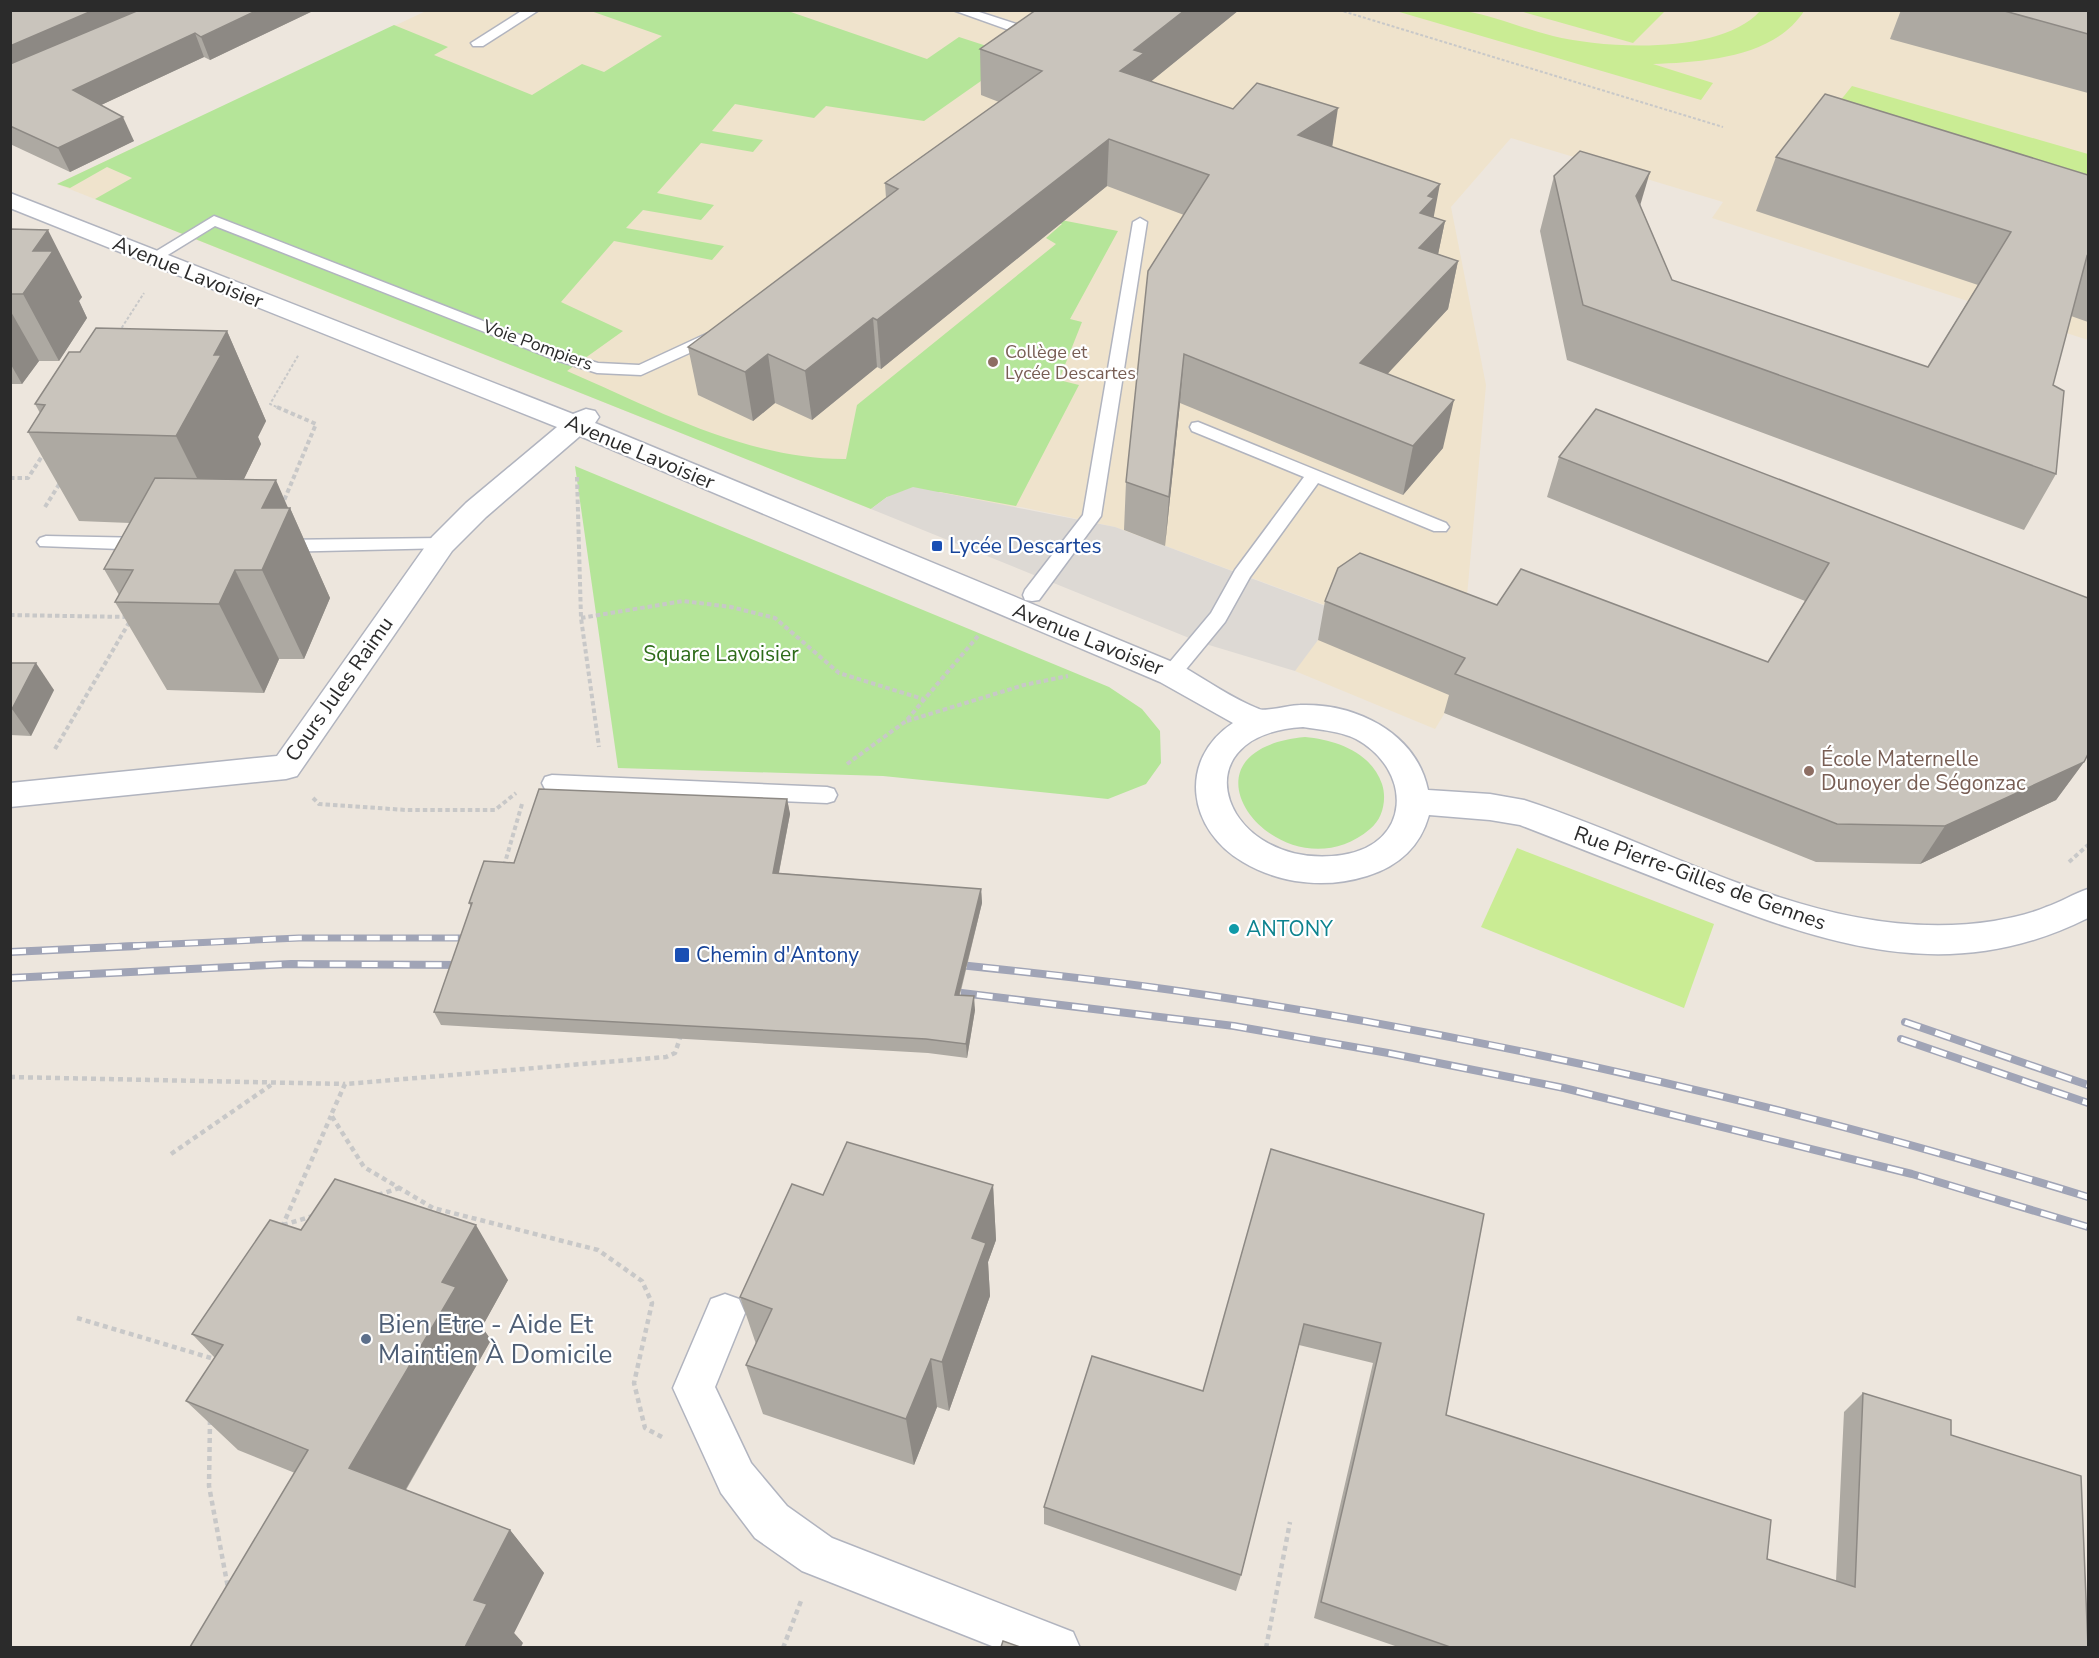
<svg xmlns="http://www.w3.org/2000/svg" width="2099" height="1658" viewBox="0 0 2099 1658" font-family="'Nunito Sans',sans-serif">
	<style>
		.education { fill: #efe3cc }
		.green { fill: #b5e599 }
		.pitch { fill: #caec94 }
		.plaza { fill: #ddd9d4 }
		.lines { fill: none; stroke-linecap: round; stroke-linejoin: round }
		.service-casing { stroke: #b1b4bf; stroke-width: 3 }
		.minor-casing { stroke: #b1b4bf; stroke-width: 3 }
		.path-far2 { stroke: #c8c8c8; stroke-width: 2; stroke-dasharray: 3 2; stroke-linecap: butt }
		.path-far1 { stroke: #c8c8c8; stroke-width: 4; stroke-dasharray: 4.5 3; stroke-linecap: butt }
		.path { stroke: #c8c8c8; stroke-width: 4.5; stroke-dasharray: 5 4; stroke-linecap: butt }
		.service { fill: #fff; fill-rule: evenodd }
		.minor { fill: #fff; fill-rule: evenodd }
		.rail-far1-casing { stroke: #a0a4b6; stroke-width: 7 }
		.rail-casing { stroke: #a0a4b6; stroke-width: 8 }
		.rail-far1 { stroke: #fff; stroke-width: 4.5; stroke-dasharray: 13; stroke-linecap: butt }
		.rail { stroke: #fff; stroke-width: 5; stroke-dasharray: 16; stroke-linecap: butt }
		.wall { fill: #ada9a2 }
		.shaded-wall { fill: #8d8984 }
		.building { fill: #c9c4bc; stroke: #8d8984; stroke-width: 1.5 }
		.education-dot { fill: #8d6e63; stroke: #fff; stroke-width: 2 }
		.transit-dot { fill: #1a4fb4; stroke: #fff; stroke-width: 2 }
		.culture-dot { fill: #0f9aa8; stroke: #fff; stroke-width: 2 }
		.service-dot { fill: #5c6f8a; stroke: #fff; stroke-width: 2 }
		.labels { text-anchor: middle; stroke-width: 4.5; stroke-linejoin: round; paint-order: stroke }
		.far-street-label { font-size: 18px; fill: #2b2b2b; stroke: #fff }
		.far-education-label { font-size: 18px; fill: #785e54; stroke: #fff; text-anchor: start }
		.street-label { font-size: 21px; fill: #2b2b2b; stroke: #fff }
		.transit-label { font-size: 21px; fill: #164399; stroke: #fff; text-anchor: start }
		.park-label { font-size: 21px; fill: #2d6b19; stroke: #fff }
		.education-label { font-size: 21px; fill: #785e54; stroke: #fff; text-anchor: start }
		.culture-label { font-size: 21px; fill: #0d838f; stroke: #fff; text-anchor: start }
		.near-service-label { font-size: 26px; fill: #4e5e75; stroke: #fff; text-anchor: start }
	</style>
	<rect width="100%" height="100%" fill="#ede6dd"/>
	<path class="education" d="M426 11H2088V340L1712 218 1723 202 1511 138 1451 207 1486 385 1466 607 1501 621 1435 729 1295 671 1330 607 1115 527 1021 507 887 497 871 509 57 184Z"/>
	<g class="green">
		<path d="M591 11H788L927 59 959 37 999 50 1031 46 924 121 826 106 814 118 735 104 712 131 763 140 753 152 701 143 657 193 714 205 701 220 643 210 626 228 724 246 712 260 614 241 561 302 623 331 567 371C655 409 748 460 846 459L857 405 1056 244 1046 238 1062 224 1058 223 1061 220 1118 231 1070 319 1082 322 1059 380 1079 385 1016 506 940 492 887 497 871 509 95 199 132 178 107 167 70 188 57 184 394 25 448 47 434 55 532 95 582 64 604 72 662 36Z"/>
		<path d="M575 466 1109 687 1142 709 1160 731 1161 763 1146 784 1108 799 883 776 618 768Z"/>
		<path d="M1305 737C1336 740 1371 752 1382 784 1387 799 1383 819 1370 829 1284 902 1160 751 1305 737Z"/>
	</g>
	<g class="pitch">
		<path d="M1396 11C1418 10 1443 7 1465 11 1495 16 1524 29 1553 36 1606 49 1721 55 1760 11H1804C1774 58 1703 62 1653 64L1713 83 1701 100Z"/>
		<path d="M1520 11H1665L1633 43Z"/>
		<path d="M1852 86 2088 154V184L1804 146Z"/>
		<path d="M1517 848 1714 924 1684 1008 1481 927Z"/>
	</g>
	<path class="plaza" d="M913 487 1115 527 1331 608 1318 640 1295 671 1199 642 871 509 887 497Z"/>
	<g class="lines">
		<defs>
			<g id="service">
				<path d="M523 10H539L483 46H473L471 43Z"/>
				<path d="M953 10H973L1044 33 1046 36 1039 40 1034 39Z"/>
				<path d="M214 216 568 354 598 363 639 365 706 334 712 332 720 337 718 340 641 375 597 373 556 360 215 226 158 261H148L145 258Z"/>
				<path d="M1140 218 1147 222 1101 516 1039 600 1032 601 1025 600 1023 595 1025 590 1083 515 1133 222Z"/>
				<path d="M1198 422 1446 523 1449 527 1446 531H1434L1318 483 1250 577 1225 622 1178 679 1171 681 1164 679 1161 674 1164 669 1211 613 1235 570 1304 477 1192 431 1190 427 1192 423Z"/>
				<path d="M46 536 147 538 153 540 156 544 153 548 147 550 40 546 37 542 40 538Z"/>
				<path d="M442 538 448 540 451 544 448 548 278 552 272 550 269 546 272 542 278 540Z"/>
				<path d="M552 775 827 787 834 789 837 795 834 801 827 803 552 791 545 789 542 783 545 777Z"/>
			</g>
			<g id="minor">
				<path d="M10 193 573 414 586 409 595 411 599 417 595 423 1182 666C1206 680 1233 699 1259 709 1265 712 1290 705 1300 705 1355 703 1416 732 1428 790L1490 794 1524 800C1676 849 1828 947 1994 921 2011 918 2030 914 2046 907 2061 902 2073 894 2088 889V918C1948 988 1825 944 1689 891 1633 869 1576 847 1520 825L1490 820 1429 815C1420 847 1399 866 1367 876 1326 889 1280 884 1243 862 1188 830 1177 760 1233 723L1160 682 580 436 486 517 452 551 297 776 286 779 10 807V783L277 756 432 537 466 503 557 427 10 208ZM1303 727C1321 730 1340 731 1356 739 1413 770 1412 845 1342 855 1225 872 1173 735 1303 727Z"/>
				<path d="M725 1294 739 1299 745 1313 715 1387 751 1463 787 1506 832 1538 1073 1632 1080 1648H997L802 1571 755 1538 721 1493 673 1388 711 1299Z"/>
			</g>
		</defs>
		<use href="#service" class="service-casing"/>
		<use href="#minor" class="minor-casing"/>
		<g class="path-far2">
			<path d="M1339 10 1723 127"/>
			<path d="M119 332 144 293"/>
			<path d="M281 409 270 404 299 354"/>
		</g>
		<g class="path-far1">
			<path d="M277 407 316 424 283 503"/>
			<path d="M577 477 581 618 599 747"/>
			<path d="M10 478H28L44 453"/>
			<path d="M45 507 60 483"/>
			<path d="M10 615 127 617"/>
			<path d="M581 618 683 601 731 607 775 618 839 673 923 699"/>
			<path d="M907 721 1024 685 1068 676"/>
			<path d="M55 749 130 621"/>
			<path d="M847 764 906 721 978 636"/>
			<path d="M313 798 319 804 406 810H495L516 793"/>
			<path d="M2069 862 2088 845"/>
			<path d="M504 866 522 804"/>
		</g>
		<g class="path">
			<path d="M10 1077 345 1084"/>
			<path d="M171 1154 271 1085"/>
			<path d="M378 1195 399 1188"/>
			<path d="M283 1225 313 1216"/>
			<path d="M282 1227 331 1116"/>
			<path d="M77 1318 211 1358"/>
			<path d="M210 1420 209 1486 228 1588"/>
			<path d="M662 1437 645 1428 634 1383 652 1303 642 1281 598 1250 433 1208 364 1167 331 1115 345 1084 666 1057 675 1053 681 1035"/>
			<path d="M783 1648 801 1601"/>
			<path d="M1266 1648 1290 1522"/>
		</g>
		<use href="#service" class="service"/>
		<use href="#minor" class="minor"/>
		<defs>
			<path id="rail-far1" d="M107 947 299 938H475"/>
			<g id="rail">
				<path d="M10 952 138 946"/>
				<path d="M951 964C1036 973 1122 982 1206 995 1505 1040 1799 1108 2088 1197"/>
				<path d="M10 978 291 964 466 965"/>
				<path d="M945 991 1234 1026 1388 1053 1564 1088 1912 1174 2088 1227"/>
				<path d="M1905 1022 2088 1085"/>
				<path d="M1901 1039 2088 1103"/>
			</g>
		</defs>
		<use href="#rail-far1" class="rail-far1-casing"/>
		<use href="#rail" class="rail-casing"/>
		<use href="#rail-far1" class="rail-far1"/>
		<use href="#rail" class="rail"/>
	</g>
	<g class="wall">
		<path d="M10 10H315L210 60 204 57 101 105 134 141 70 172 10 144Z"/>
		<path d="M1036 10H1239L1151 81 1332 146 1434 218 1445 221 1438 254 1458 261 1448 309 1387 374 1443 448 1403 495 1180 403 1165 546 1124 530 1126 482 1184 215 1107 186 881 369 877 367 812 420 775 403 753 421 698 395 688 347 886 198 885 183 999 102 981 95 980 49Z"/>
		<path d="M1901 10H2088V93L1890 39Z"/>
		<path d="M1776 157 2088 175V322L2071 316 2053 385 2056 474 2024 530 1567 360 1540 231 1554 176 1640 205 1672 280 1928 367 1978 285 1756 211Z"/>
		<path d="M10 229 82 297 79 301 87 318 59 361H39L22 384H10Z"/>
		<path d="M227 331 266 421 258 437 261 444 244 479 288 508H290L330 598 304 659H279L264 693 167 690 115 602 119 595 104 569 130 523 79 521 28 432 40 413 35 404 80 352Z"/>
		<path d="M1559 457 2088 598 2084 762 2056 800 1920 864 1816 862 1444 713 1449 695 1318 640 1325 601 1497 605 1768 662 1805 601 1547 497Z"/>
		<path d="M10 663 54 690 31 736 10 735Z"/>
		<path d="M787 799 790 814 779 873 981 889 982 903 960 995 975 1010 967 1058 928 1053 441 1025 434 1012 471 907 469 903 514 863Z"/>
		<path d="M1271 1149 1446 1415 1767 1559 1836 1581 1844 1412 1863 1393 1951 1435 2088 1647H1398L1314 1618 1373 1363 1299 1345 1241 1575 1236 1591 1044 1524V1507L1203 1391Z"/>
		<path d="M993 1185 996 1240 988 1262 990 1296 949 1411 937 1407 914 1465 763 1414 746 1365 756 1344 740 1297 823 1195Z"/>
		<path d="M301 1230 508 1280 482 1327 491 1340 406 1490 510 1530 544 1573 514 1633 523 1643 295 1473 238 1450 186 1401 215 1358 192 1334Z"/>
	</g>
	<g class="shaded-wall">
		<path d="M94 10H157L10 74V46Z"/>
		<path d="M258 10H315L210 60 201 37Z"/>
		<path d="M1185 10H1239L1143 88 1120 71 1134 50Z"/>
		<path d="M195 33 204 57 84 113 73 90Z"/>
		<path d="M1338 108 1331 155 1298 135Z"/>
		<path d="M123 117 134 141 70 172 58 148Z"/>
		<path d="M1109 139 1107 186 881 369 877 320Z"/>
		<path d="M1650 172 1634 226 1636 196Z"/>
		<path d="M1440 184 1431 231 1445 221 1435 269 1410 296 1420 213 1428 196Z"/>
		<path d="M48 230 82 297 79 301 87 318 59 361 23 294 33 251Z"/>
		<path d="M1458 261 1448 309 1352 412 1360 363Z"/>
		<path d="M10 310 39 361 22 384 10 363Z"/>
		<path d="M873 318 877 367 812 420 805 371Z"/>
		<path d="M227 331 266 421 258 437 261 444 221 526 176 436 214 355Z"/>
		<path d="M768 354 775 403 753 421 745 372Z"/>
		<path d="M1184 354 1180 403 1165 546 1169 497Z"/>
		<path d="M1454 400 1443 448 1403 495 1413 446Z"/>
		<path d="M276 480 289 510 290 508 330 598 304 659 262 570V508Z"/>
		<path d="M235 570 279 659 264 693 219 604Z"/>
		<path d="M36 663 54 690 31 736 12 709Z"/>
		<path d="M2084 762 2056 800 1920 864 1945 826Z"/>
		<path d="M787 799 790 814 776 887 773 873Z"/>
		<path d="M981 889 982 903 956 1008 955 995Z"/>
		<path d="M974 996 975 1010 967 1058 966 1044Z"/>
		<path d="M993 1185 996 1240 988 1262 990 1296 949 1411 942 1362 972 1238Z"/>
		<path d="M476 1225 508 1280 482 1327 491 1340 392 1513 349 1468 442 1282Z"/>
		<path d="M931 1359 937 1407 914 1465 906 1419Z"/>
		<path d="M510 1530 544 1573 514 1633 523 1643 521 1647H465L474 1600Z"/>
	</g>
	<g class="building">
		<path d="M10 10H94L10 46Z"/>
		<path d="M139 10H258L201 37 195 33 73 90 123 117 58 148 10 126V64Z"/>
		<path d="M1036 10H1185L1134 50 1144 53 1120 71 1233 109 1257 83 1338 108 1298 135 1440 184 1428 196 1434 198 1420 213 1445 221 1419 248 1458 261 1360 363 1454 400 1413 446 1184 354 1169 497 1126 482 1148 271 1209 175 1109 139 877 320 873 318 805 371 768 354 745 372 688 347 898 189 885 183 1042 71 980 49Z"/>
		<path d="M2001 10H2088V34Z"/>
		<path d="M1825 94 2088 175V257L2087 256 2053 385 2064 391 2056 474 1583 305 1554 176 1580 151 1650 172 1636 196 1672 280 1928 367 2011 232 1776 157Z"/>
		<path d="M10 229 48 230 33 251H53L23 294H10Z"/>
		<path d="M96 328 227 331 214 355H221L176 436 28 432 45 405 35 404 69 352H80Z"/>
		<path d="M1596 409 2088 598V754L2084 762 1945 826 1837 824 1455 674 1465 658 1325 601 1338 568 1360 553 1497 605 1521 569 1768 662 1829 563 1559 457Z"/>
		<path d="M155 478 276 480 262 508H290L262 570H235L219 604 115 602 133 570 104 569Z"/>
		<path d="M10 663H36L12 709H10Z"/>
		<path d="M539 789 787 799 773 873 981 889 955 995 974 996 966 1044 926 1039 434 1012 472 903H469L484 861 514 863Z"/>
		<path d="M847 1142 993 1185 972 1238 986 1243 942 1362 931 1359 906 1419 746 1365 772 1309 740 1297 792 1184 823 1195Z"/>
		<path d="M1271 1149 1484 1214 1446 1415 1771 1520 1767 1559 1855 1587 1863 1393 1951 1420V1435L2081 1476 2088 1647H1450L1321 1602 1381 1343 1304 1324 1241 1575 1044 1507 1092 1356 1203 1391Z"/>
		<path d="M335 1179 476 1225 442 1282 456 1287 349 1468 510 1530 474 1600 487 1604 465 1647H190L308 1450 186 1401 223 1345 192 1334 270 1220 301 1230Z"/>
		<path d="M1003 1641 1020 1647H1001Z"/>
	</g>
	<g class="education-dot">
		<circle cx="993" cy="362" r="6"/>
		<circle cx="1809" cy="771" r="6"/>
	</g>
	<g class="transit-dot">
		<rect x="931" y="540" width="12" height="12" rx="3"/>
		<rect x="674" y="947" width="16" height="16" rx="3"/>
	</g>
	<circle class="culture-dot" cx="1234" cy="929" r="6"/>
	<circle class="service-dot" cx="366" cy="1339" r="6"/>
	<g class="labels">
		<g class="far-street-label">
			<text transform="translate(538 345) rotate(20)" y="6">Voie Pompiers</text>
		</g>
		<g class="far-education-label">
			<text x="1005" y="358">Collège et<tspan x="1005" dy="21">Lycée Descartes</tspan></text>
		</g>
		<g class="street-label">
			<text transform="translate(188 272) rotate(22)" y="7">Avenue Lavoisier</text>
			<text transform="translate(640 452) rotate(23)" y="7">Avenue Lavoisier</text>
			<text transform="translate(1088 639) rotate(22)" y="7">Avenue Lavoisier</text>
			<text transform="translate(339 689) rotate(-55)" y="7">Cours Jules Raimu</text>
			<text transform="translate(1700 878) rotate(20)" y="7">Rue Pierre-Gilles de Gennes</text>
		</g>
		<g class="transit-label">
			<text x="949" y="553">Lycée Descartes</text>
			<text x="696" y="962">Chemin d'Antony</text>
		</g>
		<g class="park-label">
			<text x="721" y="661">Square Lavoisier</text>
		</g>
		<g class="education-label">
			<text x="1821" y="766">École Maternelle<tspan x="1821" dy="24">Dunoyer de Ségonzac</tspan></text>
		</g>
		<g class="culture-label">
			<text x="1246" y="936">ANTONY</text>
		</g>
		<g class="near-service-label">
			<text x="378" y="1333">Bien Etre - Aide Et<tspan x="378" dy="30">Maintien À Domicile</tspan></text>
		</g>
	</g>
	<rect width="2099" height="1658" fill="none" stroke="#2b2b2b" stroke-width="24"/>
</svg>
